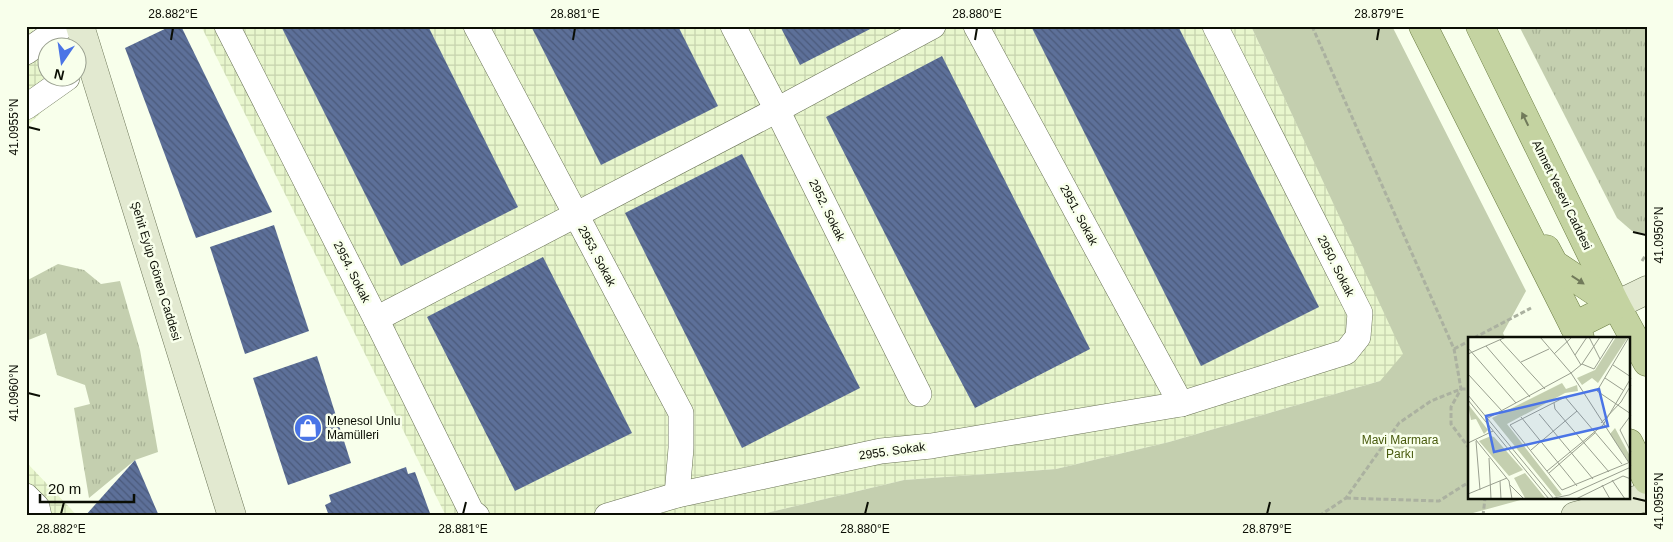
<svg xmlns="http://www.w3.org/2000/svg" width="1673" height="542" viewBox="0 0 1673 542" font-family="Arial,sans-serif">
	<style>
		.industrial { fill: url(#industrial-grid) }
		.grass { fill: url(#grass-tufts) }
		.green { fill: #c4cfaf }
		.building { fill: url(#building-back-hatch) }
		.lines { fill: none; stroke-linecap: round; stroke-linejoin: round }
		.street-casing { stroke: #6b7457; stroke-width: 26 }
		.secondary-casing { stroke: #6b7457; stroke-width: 29 }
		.primary-casing { stroke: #6a7b42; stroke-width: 29 }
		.path { stroke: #abb1a0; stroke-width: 3; stroke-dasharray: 5 2.5; stroke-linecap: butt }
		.street { stroke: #fff; stroke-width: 25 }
		.secondary { stroke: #e2e9d0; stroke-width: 28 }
		.primary { stroke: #c4d3a1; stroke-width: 28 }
		.oneway { fill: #717a5a }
		.ticks { fill: none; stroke: #0b0e04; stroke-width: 2 }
		.labels { text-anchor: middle; stroke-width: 5; stroke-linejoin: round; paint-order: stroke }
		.street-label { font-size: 12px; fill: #0b0e04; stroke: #f8ffeb }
		.poi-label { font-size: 12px; fill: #0b0e04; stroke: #f8ffeb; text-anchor: start }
		.park-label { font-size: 12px; fill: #485a0d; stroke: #f8ffeb }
		.inset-road { fill: none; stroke: #999f8f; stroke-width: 1 }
		.view { fill: #4a74e6; fill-opacity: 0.15; stroke: #4a74e6; stroke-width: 2.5 }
		.inset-edge { fill: none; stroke: #0b0e04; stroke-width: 2.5 }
		.neatline { fill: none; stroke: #0b0e04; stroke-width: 2 }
		.ticks-label { font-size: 12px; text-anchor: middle; fill: #0b0e04 }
	</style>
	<defs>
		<pattern id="industrial-grid" width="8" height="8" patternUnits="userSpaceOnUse" patternTransform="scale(1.25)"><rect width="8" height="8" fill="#e8f6cd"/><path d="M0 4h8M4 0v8" fill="none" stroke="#c6d2ae"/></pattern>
		<pattern id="grass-tufts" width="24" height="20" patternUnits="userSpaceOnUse" patternTransform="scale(1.25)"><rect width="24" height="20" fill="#c4cfaf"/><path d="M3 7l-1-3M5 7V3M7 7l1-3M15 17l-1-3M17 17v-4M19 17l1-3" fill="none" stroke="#a7b195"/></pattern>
		<pattern id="building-back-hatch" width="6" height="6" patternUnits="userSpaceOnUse" patternTransform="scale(1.25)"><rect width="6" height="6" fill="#5d7099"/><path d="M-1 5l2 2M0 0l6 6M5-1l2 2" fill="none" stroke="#4b5a7b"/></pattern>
	</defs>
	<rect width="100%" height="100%" fill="#f8ffeb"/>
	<g class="industrial">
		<path d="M26 26H32L51 103 26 127Z"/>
		<path d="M201 26H1251L1404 355 1380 381 1169 442 1056 469 904 480 754 516H446Z"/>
		<path d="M26 462 71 509 77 516H26Z"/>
	</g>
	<g class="grass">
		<path d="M1519 26H1647V234L1632 231 1617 218Z"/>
		<path d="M58 264 84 270 101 284 120 281 140 350 158 452 135 460 89 498 74 408 90 404 85 385 57 375 46 333 26 341V281Z"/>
	</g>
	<path class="green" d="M1251 26H1392L1526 291 1503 333 1505 338H1469V498H1528L1462 516H754L904 480 1056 469 1169 442 1380 381 1403 354Z"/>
	<g class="building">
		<path d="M171 26H181L272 212 196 238 125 48Z"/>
		<path d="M281 26H428L518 207 401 266Z"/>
		<path d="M531 26H678L718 106 601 165Z"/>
		<path d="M780 26H876L800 65Z"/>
		<path d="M1031 26H1178L1319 307 1201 366Z"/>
		<path d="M942 56 1090 349 975 408 929 321 826 117Z"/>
		<path d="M742 154 860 388 742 448 625 213Z"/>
		<path d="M274 225 309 331 245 354 210 247Z"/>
		<path d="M543 257 632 433 515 491 427 317Z"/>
		<path d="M317 356 351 463 288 485 253 378Z"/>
		<path d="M135 460 159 516H85Z"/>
		<path d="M406 467 408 474 415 472 431 516H329L325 505 331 502 329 495Z"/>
	</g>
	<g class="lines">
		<defs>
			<g id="street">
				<path d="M227 26 376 319 471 511 477 516"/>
				<path d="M476 26 681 413V448L677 495"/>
				<path d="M733 26 777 110 919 394"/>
				<path d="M976 26 1181 404"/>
				<path d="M26 52 63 26"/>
				<path d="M26 107 67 78"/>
				<path d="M376 319 777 110 933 26"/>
				<path d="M26 496 37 507 39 516"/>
				<path d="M607 516 677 495 881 451 931 446 1181 404 1346 352 1358 337 1360 313 1215 26"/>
			</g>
			<g id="secondary">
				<path d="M80 26 232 516"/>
				<path d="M1616 305 1647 290"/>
				<path d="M1575 516 1647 497"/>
			</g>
			<g id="primary">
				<path d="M1423 26 1580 338"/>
				<path d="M1480 26 1616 305 1647 362"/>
				<path d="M1546 249 1554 264 1614 304"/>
				<path d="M1574 326 1616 305"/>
				<path d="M1629 443 1647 480"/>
			</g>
		</defs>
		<use href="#street" class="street-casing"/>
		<use href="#secondary" class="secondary-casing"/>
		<use href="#primary" class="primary-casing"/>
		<g class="path">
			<path d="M1312 26 1454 349 1461 389 1451 407V424L1469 448"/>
			<path d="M1642 261 1647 253"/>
			<path d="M1474 338 1531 308"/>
			<path d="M1454 349 1469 341"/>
			<path d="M1346 498 1439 501 1469 482"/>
			<path d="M1319 516 1346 498 1399 423 1431 401 1461 389H1469"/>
			<path d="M1483 516 1485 498"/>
		</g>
		<use href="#street" class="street"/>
		<use href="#secondary" class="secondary"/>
		<use href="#primary" class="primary"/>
	</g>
	<defs><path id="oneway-solid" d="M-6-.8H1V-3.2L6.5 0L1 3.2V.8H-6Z" transform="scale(1.25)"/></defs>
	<g class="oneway">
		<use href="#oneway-solid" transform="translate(1525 119) rotate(-116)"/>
		<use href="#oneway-solid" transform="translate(1578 280) rotate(33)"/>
	</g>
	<path class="ticks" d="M171 40 173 28M573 40 575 28M975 40 977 28M1377 40 1379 28M28 127 40 130M1633 232 1646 235M28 393 40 396M1633 498 1646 501M61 514 64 502M463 514 466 502M865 514 868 502M1267 514 1270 502"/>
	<defs>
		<symbol id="shop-disc" viewBox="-11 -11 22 22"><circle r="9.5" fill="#4a74e6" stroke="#f8ffeb"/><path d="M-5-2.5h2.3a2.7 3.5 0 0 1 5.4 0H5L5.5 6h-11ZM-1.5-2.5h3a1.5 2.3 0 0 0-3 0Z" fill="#fff"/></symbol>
	</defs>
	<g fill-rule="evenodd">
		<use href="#shop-disc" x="292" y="412" width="32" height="32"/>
	</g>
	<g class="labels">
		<g class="street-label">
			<text transform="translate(1562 195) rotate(64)" y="4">Ahmet Yesevi Caddesi</text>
			<text transform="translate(827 210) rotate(64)" y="4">2952. Sokak</text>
			<text transform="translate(1079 215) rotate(62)" y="4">2951. Sokak</text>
			<text transform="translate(597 256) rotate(62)" y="4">2953. Sokak</text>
			<text transform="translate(1336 266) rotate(63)" y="4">2950. Sokak</text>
			<text transform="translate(156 271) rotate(73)" y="4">Şehit Eyüp Gönen Caddesi</text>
			<text transform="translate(352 272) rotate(63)" y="4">2954. Sokak</text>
			<text transform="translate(892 451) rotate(-8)" y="4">2955. Sokak</text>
		</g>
		<g class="poi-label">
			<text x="327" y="425">Menesol Unlu<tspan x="327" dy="14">Mamülleri</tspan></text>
		</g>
		<g class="park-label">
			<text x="1400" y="444">Mavi Marmara<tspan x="1400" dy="14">Parkı</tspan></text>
		</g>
	</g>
	<g transform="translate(1468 337)">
		<rect width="162" height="162" fill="#f8ffeb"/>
		<path d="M147 91 162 119V127L142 97ZM23 99 26 100 55 133 41 139 11 104ZM57 136 78 162 57 161 46 141Z" fill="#c4cfaf"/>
		<path d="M148 0H160L130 46 124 41 114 48 109 41 127 33ZM94 46 98 52 109 48 110 54 97 56 39 87 94 158 88 160 24 81ZM0 67 20 93 16 97 8 82 3 83Z" fill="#c4cfaf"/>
		<path class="inset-road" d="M72 0 103 36 163 129M96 0 113 28M121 0 132 22M161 0 129 54 163 77M32 3 77 52M18 9 62 60M0 11 48 66M0 17 38 0M86 17 104 0M107 18 119 0M53 25 81 12M114 27 126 32 146 0M145 28 163 40M0 37 34 74M137 41 155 53M0 58 86 162M0 63 81 162M86 66 87 72 141 135M71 77 125 142M163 78 152 93 163 115M53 80 109 149M20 81 103 36 114 27 132 0M133 86 153 65 163 48M8 103 41 144 44 162M8 104 12 153M0 106 25 94M63 113 109 74M21 121 23 162M154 127 97 60 42 88 94 153 160 126M79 134 135 88 163 41M81 136 127 96M144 143 157 162M32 144 33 162M42 148 56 162M134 148 142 162M0 157 39 141M86 161 101 158 163 130M108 162 155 139 163 142"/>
		<path class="view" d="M131 52 140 89 26 115 18 79Z"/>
		<rect width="162" height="162" class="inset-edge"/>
	</g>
	<rect width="1673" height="542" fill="none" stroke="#f8ffeb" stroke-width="55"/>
	<g transform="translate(62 62) rotate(193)"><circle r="24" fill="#f8ffeb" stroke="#999f8f"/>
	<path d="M0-4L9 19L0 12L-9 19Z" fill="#4a74e6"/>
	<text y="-8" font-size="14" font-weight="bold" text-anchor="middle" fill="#0b0e04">N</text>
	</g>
	<path d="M40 494v8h94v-8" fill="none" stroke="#0b0e04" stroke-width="2.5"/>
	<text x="48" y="494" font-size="15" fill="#0b0e04" stroke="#f8ffeb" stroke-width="4" paint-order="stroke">20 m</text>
	<rect x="28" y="28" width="1618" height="486" class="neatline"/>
	<g class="ticks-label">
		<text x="173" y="18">28.882°E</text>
		<text x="575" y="18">28.881°E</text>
		<text x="977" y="18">28.880°E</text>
		<text x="1379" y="18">28.879°E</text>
		<text transform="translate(14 127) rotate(-90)" y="4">41.0955°N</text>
		<text transform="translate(1659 235) rotate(-90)" y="4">41.0950°N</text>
		<text transform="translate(14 393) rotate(-90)" y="4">41.0960°N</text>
		<text transform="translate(1659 501) rotate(-90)" y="4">41.0955°N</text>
		<text x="61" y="533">28.882°E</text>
		<text x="463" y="533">28.881°E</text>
		<text x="865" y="533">28.880°E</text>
		<text x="1267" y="533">28.879°E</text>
	</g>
</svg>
